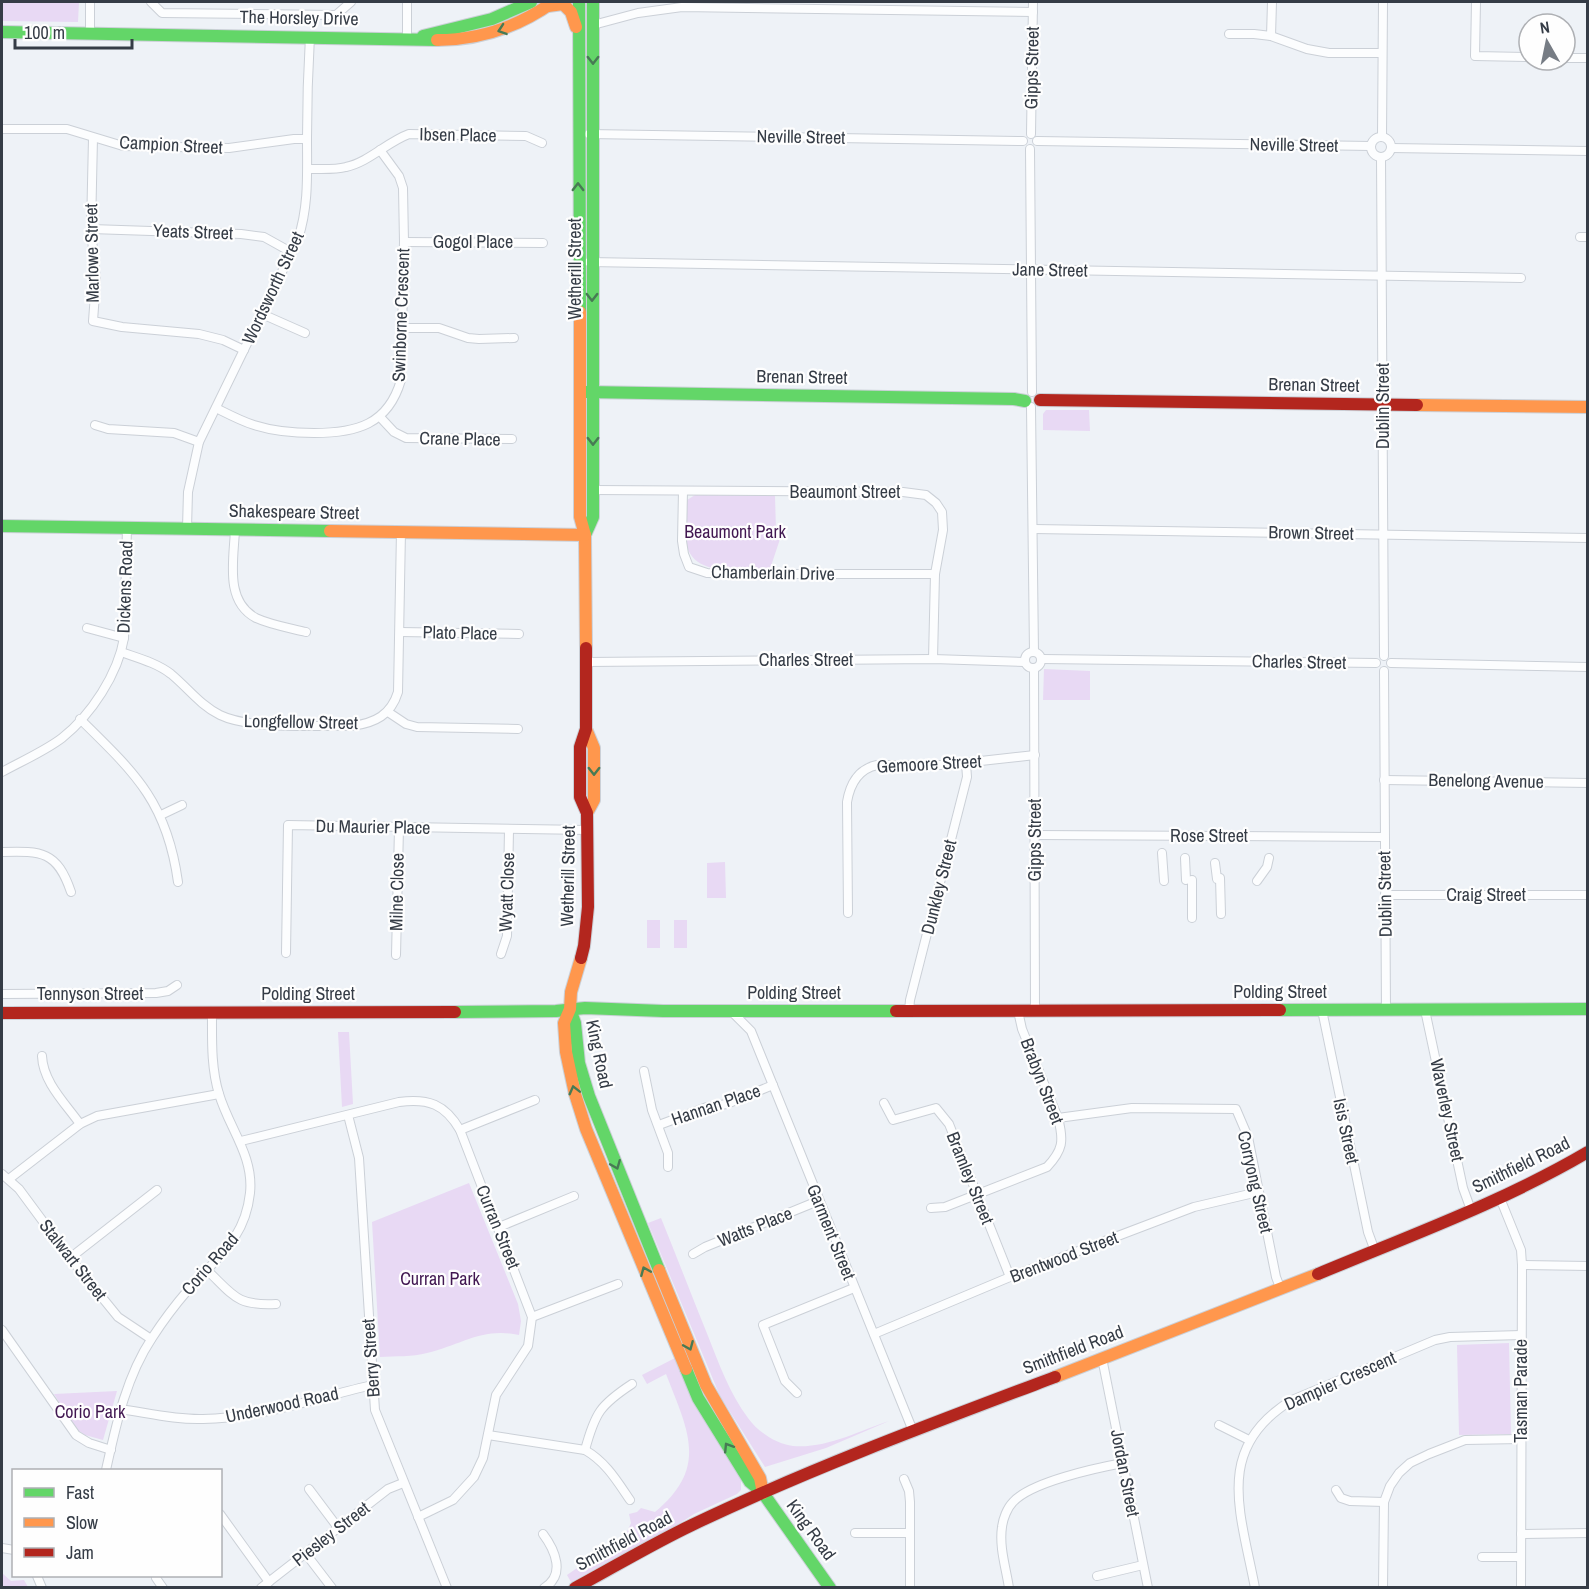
<svg xmlns="http://www.w3.org/2000/svg" width="1589" height="1589" viewBox="0 0 1589 1589" font-family="'Archivo Narrow',sans-serif">
	<style>
		.green { fill: #e8d9f4 }
		.lines { fill: none; stroke-linecap: round; stroke-linejoin: round }
		.street-casing { stroke: #cbd0d7; stroke-width: 10 }
		.fast-casing { stroke: #cbd0d7; stroke-width: 14 }
		.slow-casing { stroke: #cbd0d7; stroke-width: 14 }
		.jam-casing { stroke: #cbd0d7; stroke-width: 14 }
		.street { stroke: #fcfdfe; stroke-width: 8 }
		.fast { stroke: #63d668; stroke-width: 12 }
		.slow { stroke: #ff974d; stroke-width: 12 }
		.jam { stroke: #b3261e; stroke-width: 12 }
		.oneway { stroke: #477a54 }
		.labels { text-anchor: middle; stroke-width: 4.5; stroke-linejoin: round; paint-order: stroke }
		.street-label { font-size: 18px; fill: #353c46; stroke: #fefefe }
		.park-label { font-size: 18px; fill: #411751; stroke: #fefefe }
	</style>
	<rect width="100%" height="100%" fill="#eef2f7"/>
	<g class="green">
		<path d="M2 2H79L78 22 2 21Z"/>
		<path d="M1046 410H1089L1090 431 1043 430V414Z"/>
		<path d="M695 495 775 496 776 530H783L770 569C743 569 692 579 686 542 685 529 687 513 687 500Z"/>
		<path d="M1044 669 1090 671V700H1043Z"/>
		<path d="M725 862 726 898H707V863Z"/>
		<rect x="647" y="920" width="13" height="28"/>
		<rect x="674" y="920" width="13" height="28"/>
		<path d="M338 1032H349L353 1104 342 1107Z"/>
		<path d="M469 1183 518 1304 521 1321 519 1335C482 1327 461 1345 427 1353 412 1357 396 1356 380 1357L372 1222Z"/>
		<path d="M661 1218C677 1257 692 1297 708 1336 719 1364 730 1394 748 1418 758 1432 776 1444 793 1446 825 1449 859 1431 889 1421L826 1448 765 1467 720 1396 648 1223Z"/>
		<path d="M1509 1343 1511 1434 1459 1435 1457 1345Z"/>
		<path d="M675 1358 714 1434 741 1478V1490L737 1494 694 1514 671 1529 571 1582 567 1575 626 1534 631 1523 629 1514 637 1512 641 1508 655 1512C709 1467 688 1431 666 1374L647 1384 642 1375Z"/>
		<path d="M117 1391 103 1440 85 1435 76 1429 54 1394Z"/>
		<path d="M2 1573 11 1581 24 1580 28 1587H2Z"/>
	</g>
	<g class="lines">
		<defs>
			<g id="street">
				<path d="M151 2 162 13 336 15 351 2"/>
				<path d="M1476 2 1475 56 1529 57"/>
				<path d="M593 25 638 13 682 7 1033 12"/>
				<path d="M90 33V2"/>
				<path d="M1229 34H1254L1271 36 1307 49 1329 53H1381"/>
				<path d="M1271 36 1272 2"/>
				<path d="M407 38V2"/>
				<path d="M1565 58H1588"/>
				<path d="M2 129H67L123 146 229 148 294 139H307"/>
				<path d="M589 134 1023 141"/>
				<path d="M1031 134 1033 2"/>
				<path d="M1382 137 1383 2"/>
				<circle cx="1381" cy="147" r="10"/>
				<path d="M93 138 91 229 96 280 93 321 122 327 199 334 223 340 244 350"/>
				<path d="M1037 141 1371 146"/>
				<path d="M1391 148 1588 151"/>
				<path d="M1030 149 1032 392"/>
				<path d="M1381 157 1384 656"/>
				<path d="M309 169C321 169 335 170 346 167 369 162 387 142 409 134L526 136 542 143"/>
				<path d="M91 229 241 234 264 237 291 252"/>
				<path d="M1580 237H1588"/>
				<path d="M404 242 543 243"/>
				<path d="M589 262 1521 278"/>
				<path d="M262 314 305 333"/>
				<path d="M403 328H439L468 338 479 339 514 338"/>
				<path d="M1031 407 1034 652"/>
				<path d="M216 408C228 414 241 421 254 425 273 431 294 433 314 433 356 433 388 425 401 380L404 242 403 188 399 176 380 150"/>
				<path d="M380 417 394 432 406 438 512 439"/>
				<path d="M95 425 108 429 174 433 199 442"/>
				<path d="M593 490 903 492 926 495 936 503 942 512 943 530 935 574 933 659"/>
				<path d="M683 491 682 541 684 554 689 567 707 573 753 574H935"/>
				<path d="M187 528 188 492 199 442 298 239C309 206 307 173 307 138 307 104 308 70 310 36"/>
				<path d="M235 529C234 559 224 601 256 618 271 625 290 628 306 632"/>
				<path d="M1034 529 1588 538"/>
				<path d="M87 628 124 638"/>
				<path d="M400 632 519 634"/>
				<circle cx="1033" cy="660" r="8"/>
				<path d="M121 652C138 658 157 663 171 674 188 688 200 705 220 715 251 730 317 725 352 726 375 723 391 715 398 692L401 531"/>
				<path d="M1042 659 1376 663"/>
				<path d="M586 662 933 659 1025 662"/>
				<path d="M1391 663 1588 667"/>
				<path d="M1034 668 1035 1011"/>
				<path d="M1384 671 1386 1010"/>
				<path d="M388 712 406 724 417 727 518 729"/>
				<path d="M80 719C135 773 167 802 178 882"/>
				<path d="M2 772C20 762 45 751 62 738 91 715 118 674 124 638L127 528"/>
				<path d="M1384 780 1588 783"/>
				<path d="M161 815 182 805"/>
				<path d="M1035 835 1384 837"/>
				<path d="M2 852C42 851 57 851 71 892"/>
				<path d="M1162 853 1164 881"/>
				<path d="M1185 858 1186 880"/>
				<path d="M1215 863 1217 879"/>
				<path d="M1220 878 1221 914"/>
				<path d="M1192 880V918"/>
				<path d="M1257 881 1267 867 1269 858"/>
				<path d="M1385 895H1588"/>
				<path d="M848 913 847 802C850 784 858 769 877 765H945L1035 755"/>
				<path d="M286 953 288 825 587 830"/>
				<path d="M501 954 507 936 509 830"/>
				<path d="M396 955 399 828"/>
				<path d="M2 994 156 993 168 991 177 985"/>
				<path d="M1322 1010 1368 1232 1375 1251"/>
				<path d="M1425 1010 1463 1188 1471 1210"/>
				<path d="M731 1011 751 1031 913 1431"/>
				<path d="M909 1011 910 1000 967 777 966 763"/>
				<path d="M42 1056C43 1082 65 1103 80 1124"/>
				<path d="M644 1071 652 1110 668 1153V1167"/>
				<path d="M884 1103 893 1120 936 1108 949 1124 1010 1277"/>
				<path d="M348 1115 359 1158 375 1410 447 1588"/>
				<path d="M1058 1118 1132 1108 1236 1109 1248 1137 1276 1277 1281 1290"/>
				<path d="M659 1125 707 1107 727 1104 773 1085"/>
				<path d="M460 1130 535 1100"/>
				<path d="M241 1141 399 1102C428 1098 445 1104 460 1130L532 1317 528 1346 496 1395 483 1458 474 1477 453 1500 418 1517"/>
				<path d="M2 1174 19 1189 70 1258 118 1317 151 1339"/>
				<path d="M9 1179 80 1124 97 1116 219 1094"/>
				<path d="M1500 1198 1521 1250 1522 1265 1521 1588"/>
				<path d="M931 1208 945 1207 1047 1167C1063 1150 1064 1141 1058 1118L1022 1029 1018 1011"/>
				<path d="M499 1227 574 1196"/>
				<path d="M693 1254 705 1247 818 1201"/>
				<path d="M70 1258 157 1190"/>
				<path d="M1522 1265 1588 1266"/>
				<path d="M208 1271C234 1296 237 1306 276 1304"/>
				<path d="M532 1317 618 1284"/>
				<path d="M2 1330 76 1435 89 1443 111 1450"/>
				<path d="M874 1334 1010 1277 1194 1207 1258 1192"/>
				<path d="M1102 1358 1148 1588"/>
				<path d="M797 1393 785 1381 763 1325 854 1288"/>
				<path d="M120 1409C148 1413 176 1420 203 1419 260 1418 317 1398 372 1385"/>
				<path d="M1219 1425 1249 1440"/>
				<path d="M488 1435 585 1450C606 1462 617 1481 630 1500"/>
				<path d="M585 1450C595 1413 600 1405 632 1384"/>
				<path d="M106 1470C116 1425 126 1377 152 1338 163 1321 175 1305 188 1290 216 1258 245 1240 250 1193 254 1156 229 1128 219 1094 211 1068 212 1040 212 1013"/>
				<path d="M904 1479 909 1491 910 1502V1588"/>
				<path d="M309 1489 339 1529"/>
				<path d="M1336 1490 1341 1498 1350 1501 1384 1502"/>
				<path d="M220 1514 269 1582"/>
				<path d="M855 1533H910"/>
				<path d="M543 1534C555 1550 566 1575 544 1588"/>
				<path d="M1521 1534 1588 1533"/>
				<path d="M2 1548 14 1550"/>
				<path d="M306 1554 332 1588"/>
				<path d="M1482 1557H1521"/>
				<path d="M37 1576 42 1588"/>
				<path d="M1097 1576 1143 1565"/>
				<path d="M156 1578 163 1588"/>
				<path d="M261 1588 388 1489 403 1483"/>
				<path d="M1009 1588C1006 1568 999 1547 1002 1527 1003 1519 1007 1508 1013 1502 1031 1482 1096 1468 1123 1463"/>
				<path d="M1255 1588C1241 1513 1213 1448 1292 1400L1435 1340 1450 1337 1521 1335"/>
				<path d="M1383 1588 1384 1502 1390 1486 1399 1473 1410 1463 1429 1454 1465 1440 1521 1439"/>
			</g>
			<g id="fast">
				<path d="M579 2 580 312"/>
				<path d="M2 32 437 40"/>
				<path d="M423 36 492 19 531 2"/>
				<path d="M586 392 1014 399 1025 401"/>
				<path d="M2 526 330 531"/>
				<path d="M585 535 593 517V2"/>
				<path d="M570 1009 575 1023 579 1063 589 1096 659 1270"/>
				<path d="M1280 1010 1588 1009"/>
				<path d="M455 1012 556 1011 585 1008 663 1011H896"/>
				<path d="M686 1369 698 1398 750 1482 763 1493 830 1588"/>
			</g>
			<g id="slow">
				<path d="M548 6 563 4 571 12 576 27"/>
				<path d="M437 40C481 40 518 27 553 2"/>
				<path d="M580 312V517L585 535 586 648"/>
				<path d="M1417 405 1588 407"/>
				<path d="M330 531 585 535"/>
				<path d="M586 729 594 748V800L587 813"/>
				<path d="M581 958 571 992 570 1009 564 1023 566 1052 575 1094 586 1129 686 1369"/>
				<path d="M659 1270 706 1385 760 1478 763 1493"/>
				<path d="M1055 1377 1318 1274"/>
			</g>
			<g id="jam">
				<path d="M1040 400 1417 405"/>
				<path d="M581 958 584 946 588 907 587 813 580 797V747L586 729V648"/>
				<path d="M896 1011 1280 1010"/>
				<path d="M2 1013 455 1012"/>
				<path d="M1318 1274C1409 1236 1503 1202 1588 1152"/>
				<path d="M575 1588C614 1567 652 1544 692 1525 809 1469 933 1423 1055 1377"/>
			</g>
		</defs>
		<use href="#street" class="street-casing"/>
		<use href="#fast" class="fast-casing"/>
		<use href="#slow" class="slow-casing"/>
		<use href="#jam" class="jam-casing"/>
		<use href="#street" class="street"/>
		<use href="#fast" class="fast"/>
		<use href="#slow" class="slow"/>
		<use href="#jam" class="jam"/>
	</g>
	<defs><path id="oneway-chevron" d="M-2-3.5L2.5 0L-2 3.5" fill="none" stroke-width="1.6" stroke-linecap="round" stroke-linejoin="round" transform="scale(1.5)"/></defs>
	<g class="oneway">
		<use href="#oneway-chevron" transform="translate(502 30) rotate(161)"/>
		<use href="#oneway-chevron" transform="translate(593 60) rotate(90)"/>
		<use href="#oneway-chevron" transform="translate(578 187) rotate(-90)"/>
		<use href="#oneway-chevron" transform="translate(592 297) rotate(90)"/>
		<use href="#oneway-chevron" transform="translate(593 441) rotate(90)"/>
		<use href="#oneway-chevron" transform="translate(594 771) rotate(90)"/>
		<use href="#oneway-chevron" transform="translate(574 1090) rotate(-104)"/>
		<use href="#oneway-chevron" transform="translate(616 1165) rotate(68)"/>
		<use href="#oneway-chevron" transform="translate(645 1271) rotate(-113)"/>
		<use href="#oneway-chevron" transform="translate(689 1346) rotate(67)"/>
		<use href="#oneway-chevron" transform="translate(728 1447) rotate(-122)"/>
	</g>
	<g class="labels">
		<g class="street-label">
			<text transform="translate(299 18) rotate(1)" y="6">The Horsley Drive</text>
			<text transform="translate(1032 68) rotate(-89)" y="6">Gipps Street</text>
			<text transform="translate(458 135) rotate(1)" y="6">Ibsen Place</text>
			<text transform="translate(801 137) rotate(1)" y="6">Neville Street</text>
			<text transform="translate(171 145) rotate(3)" y="6">Campion Street</text>
			<text transform="translate(1294 145) rotate(1)" y="6">Neville Street</text>
			<text transform="translate(193 232) rotate(2)" y="6">Yeats Street</text>
			<text x="473" y="248">Gogol Place</text>
			<text transform="translate(92 253) rotate(-91)" y="6">Marlowe Street</text>
			<text transform="translate(575 269) rotate(-90)" y="6">Wetherill Street</text>
			<text transform="translate(1050 270) rotate(1)" y="6">Jane Street</text>
			<text transform="translate(273 288) rotate(-65)" y="6">Wordsworth Street</text>
			<text transform="translate(401 315) rotate(-88)" y="6">Swinborne Crescent</text>
			<text transform="translate(802 377) rotate(1)" y="6">Brenan Street</text>
			<text transform="translate(1314 385) rotate(1)" y="6">Brenan Street</text>
			<text transform="translate(1383 406) rotate(-90)" y="6">Dublin Street</text>
			<text transform="translate(460 439) rotate(1)" y="6">Crane Place</text>
			<text x="845" y="498">Beaumont Street</text>
			<text transform="translate(294 512) rotate(1)" y="6">Shakespeare Street</text>
			<text transform="translate(1311 533) rotate(1)" y="6">Brown Street</text>
			<text transform="translate(773 573) rotate(1)" y="6">Chamberlain Drive</text>
			<text transform="translate(125 587) rotate(-88)" y="6">Dickens Road</text>
			<text transform="translate(460 633) rotate(1)" y="6">Plato Place</text>
			<text x="806" y="666">Charles Street</text>
			<text transform="translate(1299 662) rotate(1)" y="6">Charles Street</text>
			<text transform="translate(301 722) rotate(1)" y="6">Longfellow Street</text>
			<text transform="translate(929 764) rotate(-3)" y="6">Gemoore Street</text>
			<text transform="translate(1486 781) rotate(1)" y="6">Benelong Avenue</text>
			<text transform="translate(373 827) rotate(1)" y="6">Du Maurier Place</text>
			<text x="1209" y="842">Rose Street</text>
			<text transform="translate(1035 840) rotate(-90)" y="6">Gipps Street</text>
			<text transform="translate(568 876) rotate(-89)" y="6">Wetherill Street</text>
			<text transform="translate(939 887) rotate(-76)" y="6">Dunkley Street</text>
			<text transform="translate(397 892) rotate(-89)" y="6">Milne Close</text>
			<text transform="translate(507 892) rotate(-88)" y="6">Wyatt Close</text>
			<text transform="translate(1385 894) rotate(-91)" y="6">Dublin Street</text>
			<text x="1486" y="901">Craig Street</text>
			<text x="1280" y="998">Polding Street</text>
			<text x="794" y="999">Polding Street</text>
			<text x="90" y="1000">Tennyson Street</text>
			<text x="308" y="1000">Polding Street</text>
			<text transform="translate(599 1054) rotate(78)" y="6">King Road</text>
			<text transform="translate(1042 1081) rotate(69)" y="6">Brabyn Street</text>
			<text transform="translate(716 1105) rotate(-19)" y="6">Hannan Place</text>
			<text transform="translate(1447 1110) rotate(78)" y="6">Waverley Street</text>
			<text transform="translate(1346 1131) rotate(78)" y="6">Isis Street</text>
			<text transform="translate(1521 1165) rotate(-26)" y="6">Smithfield Road</text>
			<text transform="translate(970 1178) rotate(68)" y="6">Bramley Street</text>
			<text transform="translate(1255 1182) rotate(77)" y="6">Corryong Street</text>
			<text transform="translate(498 1227) rotate(68)" y="6">Curran Street</text>
			<text transform="translate(755 1227) rotate(-22)" y="6">Watts Place</text>
			<text transform="translate(831 1232) rotate(68)" y="6">Garment Street</text>
			<text transform="translate(1064 1257) rotate(-21)" y="6">Brentwood Street</text>
			<text transform="translate(73 1260) rotate(52)" y="6">Stalwart Street</text>
			<text transform="translate(210 1264) rotate(-49)" y="6">Corio Road</text>
			<text transform="translate(1073 1350) rotate(-21)" y="6">Smithfield Road</text>
			<text transform="translate(371 1358) rotate(-94)" y="6">Berry Street</text>
			<text transform="translate(1340 1381) rotate(-24)" y="6">Dampier Crescent</text>
			<text transform="translate(1521 1391) rotate(-90)" y="6">Tasman Parade</text>
			<text transform="translate(282 1405) rotate(-12)" y="6">Underwood Road</text>
			<text transform="translate(1125 1473) rotate(79)" y="6">Jordan Street</text>
			<text transform="translate(811 1530) rotate(54)" y="6">King Road</text>
			<text transform="translate(331 1534) rotate(-38)" y="6">Piesley Street</text>
			<text transform="translate(624 1541) rotate(-28)" y="6">Smithfield Road</text>
		</g>
		<g class="park-label">
			<text x="735" y="538">Beaumont Park</text>
			<text x="440" y="1285">Curran Park</text>
			<text x="90" y="1418">Corio Park</text>
		</g>
	</g>
	<rect width="1589" height="1589" fill="none" stroke="#353c46" stroke-width="6"/>
	<rect x="12" y="1469" width="210" height="108" fill="#fefefe" stroke="#aeb0b4" stroke-width="1.5"/>
	<rect x="24" y="1488" width="30" height="9" fill="#63d668" stroke="#aeb0b4" stroke-width="1.5"/>
	<text x="66" y="1499" font-size="18" fill="#353c46">Fast</text>
	<rect x="24" y="1518" width="30" height="9" fill="#ff974d" stroke="#aeb0b4" stroke-width="1.5"/>
	<text x="66" y="1529" font-size="18" fill="#353c46">Slow</text>
	<rect x="24" y="1548" width="30" height="9" fill="#b3261e" stroke="#aeb0b4" stroke-width="1.5"/>
	<text x="66" y="1559" font-size="18" fill="#353c46">Jam</text>
	<g transform="translate(1547 42) rotate(351)"><circle r="28" fill="#fefefe" stroke="#aeb0b4" stroke-width="1.5"/>
	<path d="M0-4.5L10 22L0 15L-10 22Z" fill="#767c84"/>
	<text y="-9" font-size="16" font-weight="bold" text-anchor="middle" fill="#353c46">N</text>
	</g>
	<path d="M15 39v9h117v-9" fill="none" stroke="#353c46" stroke-width="3"/>
	<text x="24" y="39" font-size="18" fill="#353c46" stroke="#fefefe" stroke-width="4.5" paint-order="stroke">100 m</text>
</svg>
